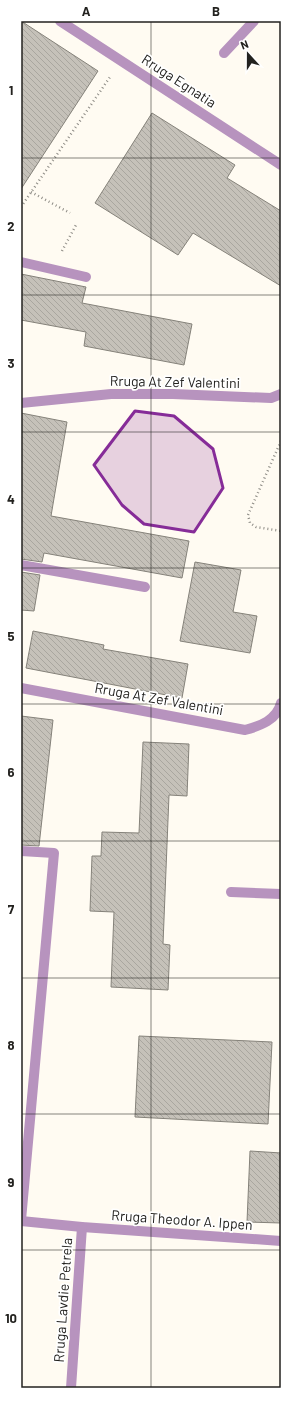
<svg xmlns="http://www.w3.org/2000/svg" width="302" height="1409" viewBox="0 0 302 1409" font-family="Barlow,sans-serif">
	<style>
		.building { fill: url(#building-back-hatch); stroke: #85827a }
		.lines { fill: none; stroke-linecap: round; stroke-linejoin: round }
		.path { stroke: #8d8b85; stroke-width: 2.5; stroke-dasharray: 1 3; stroke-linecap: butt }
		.minor { stroke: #b793be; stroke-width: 10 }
		.marked { fill: #862c98; fill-opacity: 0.2; stroke: #862c98; stroke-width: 3; stroke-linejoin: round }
		.grid { fill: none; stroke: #23221f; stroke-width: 1; stroke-opacity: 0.55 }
		.labels { text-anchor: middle; stroke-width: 3.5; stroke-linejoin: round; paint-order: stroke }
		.street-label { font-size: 14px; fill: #23221f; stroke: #fff }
		.neatline { fill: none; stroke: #23221f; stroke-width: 1.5 }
		.grid-label { font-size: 13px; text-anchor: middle; font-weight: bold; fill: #23221f }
	</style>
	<defs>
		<pattern id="building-back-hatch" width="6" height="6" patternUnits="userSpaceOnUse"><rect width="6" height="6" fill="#c5c1b9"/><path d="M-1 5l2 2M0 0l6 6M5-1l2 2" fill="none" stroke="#a9a69f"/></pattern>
	</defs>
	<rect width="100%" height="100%" fill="#fffbf2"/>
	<g class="building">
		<path d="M21 21 98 71 21 189Z"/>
		<path d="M152 113 235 165 227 178 281 211V286L193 233 178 255 95 203Z"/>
		<path d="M21 274 86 287 82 303 192 324 184 365 84 346 86 332 21 320Z"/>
		<path d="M21 413 67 422 51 516 189 541 182 578 44 553 42 562 21 559Z"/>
		<path d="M195 562 241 570 233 612 257 616 250 653 180 641Z"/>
		<path d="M21 572 40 575 34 611 21 610Z"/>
		<path d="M33 631 104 645 103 649 188 664 182 698 26 668Z"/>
		<path d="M21 716 53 720 39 846 21 845Z"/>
		<path d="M143 742 189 744 187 796 169 795 163 944 170 945 168 990 111 987 114 912 90 911 92 856H101L102 832 139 833Z"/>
		<path d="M139 1036 272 1042 268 1124 135 1117Z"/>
		<path d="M250 1151 281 1153V1223L247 1222Z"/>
	</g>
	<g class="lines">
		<g class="path">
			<path d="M31 192 70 213"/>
			<path d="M21 207 110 77"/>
			<path d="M62 251 76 225"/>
			<path d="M281 441 248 515 250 523 256 527 281 531"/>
		</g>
		<g class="minor">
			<path d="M60 21 281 165"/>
			<path d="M224 53 254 21"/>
			<path d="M21 262 86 277"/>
			<path d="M21 403 111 394H173L271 398 281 394"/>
			<path d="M21 565 145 587"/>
			<path d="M21 688 245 730C260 726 277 720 281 703"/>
			<path d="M21 851 54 853 21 1220"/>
			<path d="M231 892 281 894"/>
			<path d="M21 1221 82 1227 281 1241"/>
			<path d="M71 1388 82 1227"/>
		</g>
	</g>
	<path class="marked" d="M135 411 174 416 213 449 223 488 194 532 144 524 122 505 94 465Z"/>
	<path class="grid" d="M151 21V1388M21 158H281M21 295H281M21 432H281M21 568H281M21 704H281M21 841H281M21 978H281M21 1114H281M21 1250H281"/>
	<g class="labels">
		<g class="street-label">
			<text transform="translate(179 81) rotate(33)" y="5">Rruga Egnatia</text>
			<text transform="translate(175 382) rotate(1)" y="5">Rruga At Zef Valentini</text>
			<text transform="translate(159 699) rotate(10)" y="5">Rruga At Zef Valentini</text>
			<text transform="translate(182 1220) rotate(4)" y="5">Rruga Theodor A. Ippen</text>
			<text transform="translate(63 1300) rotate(-86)" y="5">Rruga Lavdie Petrela</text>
		</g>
	</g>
	<rect width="302" height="1409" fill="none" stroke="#ffffff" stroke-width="44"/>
	<g transform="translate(248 54) rotate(339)" stroke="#ffffff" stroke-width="3" paint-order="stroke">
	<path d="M0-3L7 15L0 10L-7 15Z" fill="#23221f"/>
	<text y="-6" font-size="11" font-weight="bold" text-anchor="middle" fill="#23221f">N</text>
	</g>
	<rect x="22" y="22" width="258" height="1365" class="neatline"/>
	<g class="grid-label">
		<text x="86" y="16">A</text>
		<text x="216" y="16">B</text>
		<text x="11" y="95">1</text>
		<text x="11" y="231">2</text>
		<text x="11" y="368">3</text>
		<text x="11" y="504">4</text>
		<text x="11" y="641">5</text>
		<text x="11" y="777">6</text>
		<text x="11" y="914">7</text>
		<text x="11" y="1050">8</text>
		<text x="11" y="1187">9</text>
		<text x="11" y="1323">10</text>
	</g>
</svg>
